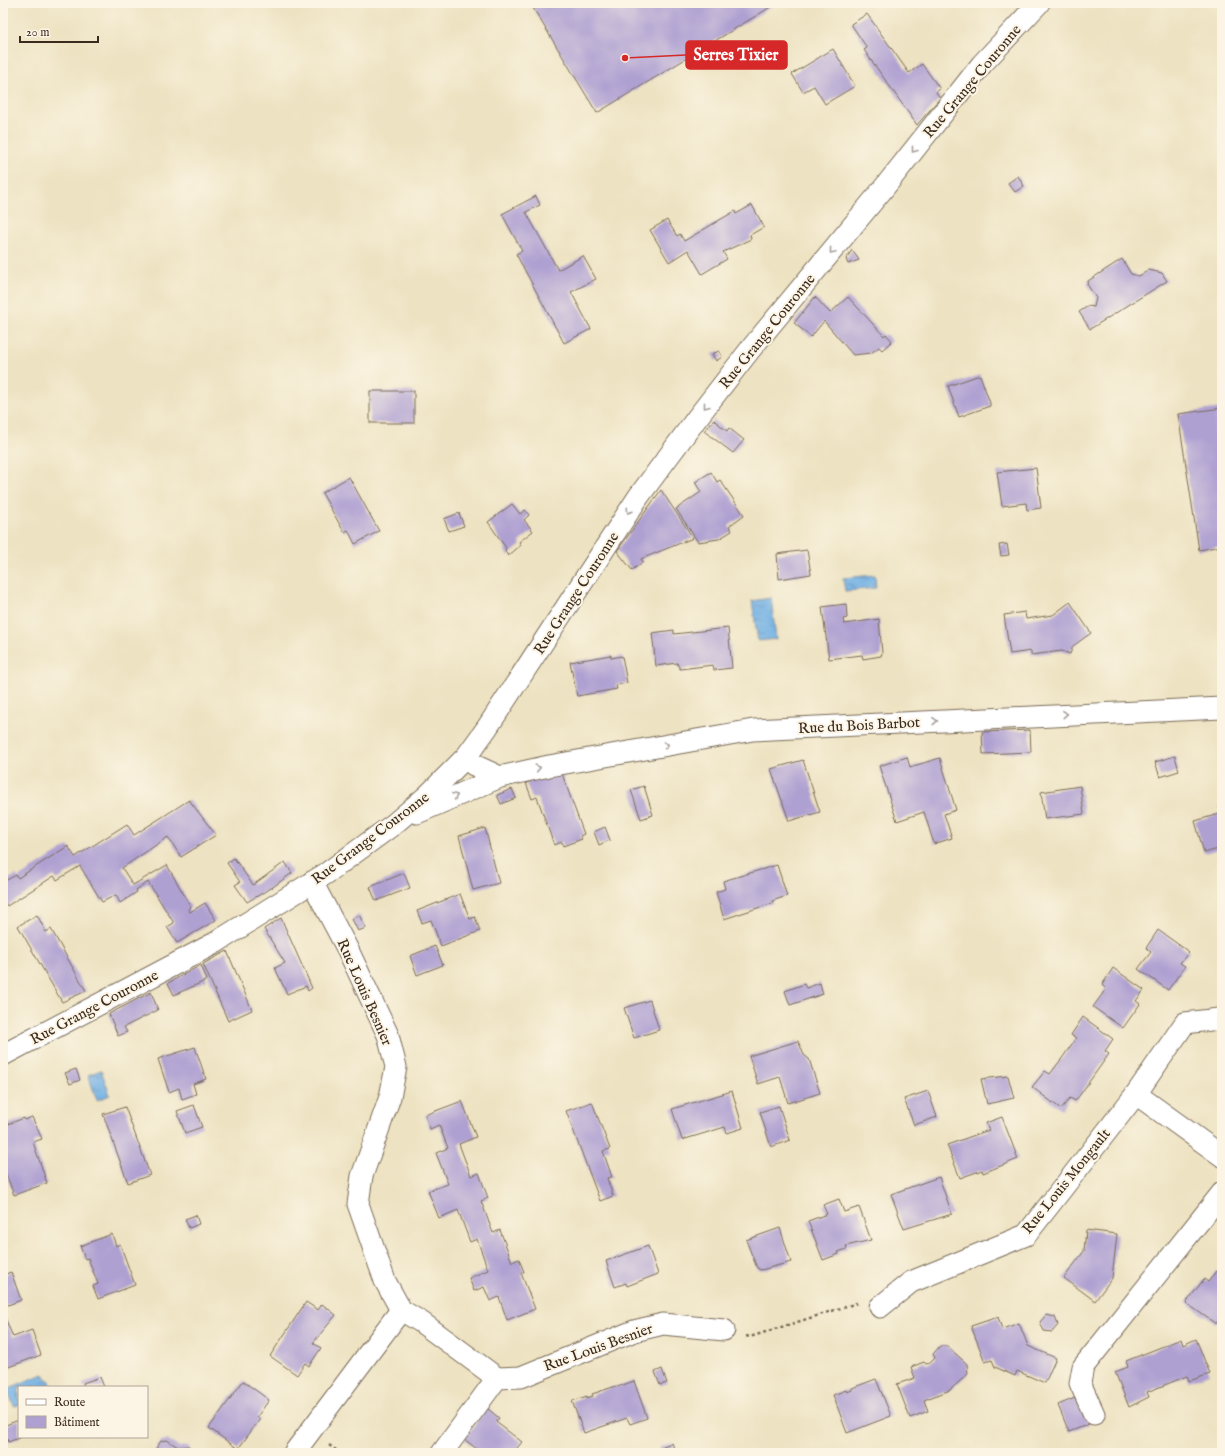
<svg xmlns="http://www.w3.org/2000/svg" width="1225" height="1456" viewBox="0 0 1225 1456" font-family="'IM FELL English',serif">
	<style>
		.water { fill: url(#water-ripples); stroke: #566d81 }
		.building { fill: #afa0d2 }
		.lines { fill: none; stroke-linecap: round; stroke-linejoin: round }
		.street-casing { stroke: #796a57; stroke-width: 23 }
		.path { stroke: #796a57; stroke-width: 2.5; stroke-dasharray: 3 3; stroke-linecap: butt }
		.street { stroke: #fff; stroke-width: 21 }
		.oneway { stroke: #a79f9a }
		.labels { text-anchor: middle; stroke-width: 4; stroke-linejoin: round; paint-order: stroke }
		.street-label { font-size: 15px; fill: #3b2a1e; stroke: #fcf5e5 }
		.leader { fill: none; stroke: #d62828; stroke-width: 1.5 }
		.callout-dot { fill: #d62828; stroke: #fcf5e5; stroke-width: 1.5 }
		.callout { fill: #d62828; stroke: #d62828; stroke-width: 1.5 }
		.callout-label { font-size: 16px; text-anchor: middle; font-weight: bold; fill: #fff }
	</style>
	<defs>
		<pattern id="water-ripples" width="26" height="14" patternUnits="userSpaceOnUse"><rect width="26" height="14" fill="#71b0e4"/><path d="M2 4q2-2 4 0t4 0M15 11q2-2 4 0t4 0" fill="none" stroke="#5e8fb8"/></pattern>
	</defs>
	<rect width="100%" height="100%" fill="#fcf5e5"/>
	<filter id="ink" filterUnits="userSpaceOnUse"><feTurbulence type="fractalNoise" baseFrequency=".025" numOctaves="2"/><feDisplacementMap in="SourceGraphic" scale="8" xChannelSelector="R" yChannelSelector="G"/><feConvolveMatrix kernelMatrix="1 2 1 2 8 2 1 2 1" color-interpolation-filters="sRGB"/></filter>
	<filter id="wash" filterUnits="userSpaceOnUse"><feTurbulence type="fractalNoise" baseFrequency=".012" numOctaves="4" result="noise"/><feDisplacementMap in="SourceGraphic" scale="16" xChannelSelector="R" yChannelSelector="G"/><feGaussianBlur stdDeviation="0.9" result="paint"/><feColorMatrix in="noise" values="0 0 0 0 0 0 0 0 0 0 0 0 0 0 0 0 0 1.4 0 .05"/><feComposite in="paint" operator="in"/></filter>
	<g filter="url(#wash)">
		<rect width="100%" height="100%" fill="#ede2c1"/>
		<g class="water">
			<path d="M875 575 876 588 845 591 843 578Z"/>
			<path d="M771 598 776 639 758 641 752 601Z"/>
			<path d="M101 1070 110 1095 97 1100 88 1075Z"/>
			<path d="M43 1374 46 1379 50 1380 51 1387H19V1405L14 1406 7 1389Z"/>
		</g>
		<g id="blocks">
			<g class="building">
				<path d="M530 3H777L597 113Z"/>
				<path d="M867 14 909 73 922 64 940 89 936 92 940 98 917 125 864 50 867 48 851 24Z"/>
				<path d="M833 49 855 86 825 104 814 86 803 92 792 74Z"/>
				<path d="M1018 176 1024 186 1015 192 1008 183Z"/>
				<path d="M536 196 540 205 526 212 558 270 583 256 596 279 571 292 591 329 564 343 516 254 522 251 502 214Z"/>
				<path d="M752 205 764 227 750 235 751 239 723 252 727 259 702 274 688 250 669 262 650 230 667 220 677 236 680 234 684 241 735 211 736 214Z"/>
				<path d="M852 250 859 260 848 264 846 259Z"/>
				<path d="M1122 259 1131 274 1139 276 1149 270 1162 273 1167 281 1090 329 1079 312 1088 306 1094 307 1096 298 1087 284 1088 281Z"/>
				<path d="M815 297 830 313 848 297 884 336 886 334 892 341 882 350 879 347 871 353 853 355 824 321 811 337 794 323Z"/>
				<path d="M719 351 722 357 716 361 712 354Z"/>
				<path d="M980 375 990 403V406L959 417 948 386Z"/>
				<rect x="370" y="391" width="44" height="32"/>
				<path d="M1222 408V546L1199 550 1178 414Z"/>
				<path d="M714 420 727 431 729 428 744 440 733 453 704 431Z"/>
				<path d="M1036 468 1041 508 1027 510 1026 503 1002 506 997 472Z"/>
				<path d="M711 472 717 482 720 480 744 515 729 526 732 531 719 539 698 542 676 509 701 492 695 482Z"/>
				<path d="M349 477 379 531 355 544 348 530 344 532 322 493Z"/>
				<path d="M661 490 693 538 641 559 643 562 632 570 617 551Z"/>
				<path d="M512 504 520 514 525 510 529 515 524 520 533 531 519 542 521 545 508 556 505 551 506 548 488 522Z"/>
				<path d="M459 513 464 526 449 531 444 519Z"/>
				<path d="M1007 544 1009 555 1001 556 999 545Z"/>
				<path d="M807 550 811 574 779 579 777 554Z"/>
				<path d="M1070 602 1091 633 1073 646 1070 654 1062 651 1031 655V651L1010 654 1004 615 1025 612 1026 619 1053 615Z"/>
				<path d="M846 604 847 618 843 619 844 624 879 619 882 653 881 656 863 659 862 655 829 659 822 607Z"/>
				<path d="M728 628 732 668 714 670 713 665 680 669 677 663 656 666 652 633 674 630V634Z"/>
				<path d="M611 655V658L622 656 627 683 616 685 617 689 577 696 570 662Z"/>
				<path d="M1030 730 1031 752 983 754 982 732Z"/>
				<path d="M1175 756 1179 771 1160 777 1155 762Z"/>
				<path d="M907 757 910 767 940 758 956 810 944 814 952 838 934 844 924 812 897 821 879 766Z"/>
				<path d="M803 760 820 812 789 821 771 769Z"/>
				<path d="M561 771 584 834 580 836 582 839 563 846 562 842 554 845 537 797 532 799 526 783Z"/>
				<path d="M644 786 653 815 641 819 631 790Z"/>
				<path d="M1080 786 1084 814 1045 819 1041 792Z"/>
				<path d="M512 789 516 798 501 804 497 795Z"/>
				<path d="M189 800 216 835 181 857 168 837 122 868 133 885 167 865 191 907 188 909 190 912 205 903 216 920 177 943 167 927 174 923 148 882 136 890 137 892 120 903 116 895 102 902 80 866 57 880 54 876 7 906 3 899V882L16 875 18 878 68 846 75 857 127 824 134 835Z"/>
				<path d="M1219 806H1222V848L1204 853 1195 821 1222 813Z"/>
				<path d="M605 827 610 840 599 845 594 832Z"/>
				<path d="M485 828 499 883 473 890 459 836Z"/>
				<path d="M234 858 253 885 285 862 292 873 273 887 247 902 235 885 240 882 227 863Z"/>
				<path d="M777 865 787 896 772 901 773 903 724 919 716 892 725 889 723 881Z"/>
				<path d="M404 873 410 888 376 901 370 887Z"/>
				<path d="M460 894 470 919 475 917 480 931 441 946 431 920 422 923 417 911Z"/>
				<path d="M37 915 46 932 51 929 86 991 62 1002 18 926Z"/>
				<path d="M359 915 366 928 358 931 352 919Z"/>
				<path d="M281 918 312 988 308 991 306 986 287 994 275 968 285 963 264 929Z"/>
				<path d="M1158 930 1189 952 1180 963 1185 966 1168 990 1138 969 1151 952 1146 948Z"/>
				<path d="M435 946 443 965 417 975 410 956Z"/>
				<path d="M227 951 252 1010 228 1021 203 964Z"/>
				<path d="M201 965 207 980 174 995 168 983Z"/>
				<path d="M1113 968 1144 990 1136 1001 1140 1004 1123 1028 1093 1007 1106 989 1102 985Z"/>
				<path d="M820 983 823 994 790 1005 785 991 804 984 806 988Z"/>
				<path d="M151 992 158 1010 124 1027 127 1032 118 1036 109 1014Z"/>
				<path d="M650 1000 659 1030 634 1038 624 1008Z"/>
				<path d="M1083 1017 1113 1039 1105 1051 1109 1054 1079 1096 1075 1101 1070 1098 1061 1109 1032 1087 1045 1071 1050 1074 1063 1057 1076 1038 1071 1035Z"/>
				<path d="M798 1041 804 1055 809 1059 820 1093 788 1103 780 1077 758 1084 749 1056Z"/>
				<path d="M195 1047 206 1079 193 1084 196 1094 182 1099 179 1088 169 1092 158 1059Z"/>
				<path d="M76 1069 80 1080 70 1084 65 1073Z"/>
				<path d="M1008 1076 1014 1098 987 1104 981 1079Z"/>
				<path d="M732 1091 743 1128 727 1133 725 1127 682 1140 672 1109Z"/>
				<path d="M928 1091 937 1117 914 1125 904 1099Z"/>
				<path d="M462 1101 476 1137 459 1144 471 1176 479 1173 488 1198 481 1201 493 1233 500 1230 512 1262 519 1259 524 1272 521 1273 535 1309 507 1320 499 1297 490 1301 484 1287 474 1291 469 1278 488 1270 477 1239 470 1242 458 1210 439 1218 428 1191 448 1184 436 1153 448 1148 439 1125 430 1129 425 1115Z"/>
				<path d="M592 1102 610 1149 603 1151 612 1177 607 1178 613 1196 600 1201 566 1111Z"/>
				<path d="M194 1105 202 1127 185 1133 177 1111Z"/>
				<path d="M779 1106 790 1140 771 1147 760 1112Z"/>
				<path d="M125 1107 150 1175 128 1183 103 1114Z"/>
				<path d="M32 1117 42 1139 33 1142 47 1183 14 1195 3 1166V1126L24 1118 25 1120Z"/>
				<path d="M1002 1117 1018 1159 983 1173 982 1170 960 1178 947 1145 989 1130 986 1123Z"/>
				<path d="M939 1177 952 1214 904 1229 891 1194Z"/>
				<path d="M839 1199 844 1212 859 1207 871 1240 846 1246 847 1249 838 1252 839 1254 823 1260 808 1221 827 1214 823 1205Z"/>
				<path d="M196 1215 199 1224 189 1228 185 1219Z"/>
				<path d="M780 1228 791 1262 761 1270 757 1268 746 1240Z"/>
				<path d="M1086 1230 1117 1234 1112 1278 1095 1301 1064 1278 1084 1251Z"/>
				<path d="M112 1234 116 1246 120 1244 135 1285 98 1299 93 1286 98 1284 88 1258 85 1259 80 1246Z"/>
				<path d="M648 1246 658 1274 627 1286 626 1283 615 1287 606 1261Z"/>
				<path d="M1216 1271 1222 1275V1315L1216 1324 1186 1303 1204 1279 1208 1282Z"/>
				<path d="M11 1272 21 1300 3 1307V1275Z"/>
				<path d="M306 1302 318 1310 322 1304 336 1315 313 1343 321 1348 309 1366 305 1363 297 1375 270 1356Z"/>
				<path d="M3 1313 13 1337 32 1330 41 1355 3 1369Z"/>
				<path d="M1046 1315 1055 1317 1058 1325 1052 1332 1044 1331 1040 1322Z"/>
				<path d="M998 1317 1002 1329 1019 1323 1028 1346 1056 1358 1045 1383 1017 1371 1015 1376 995 1367 992 1360 985 1362 971 1326Z"/>
				<path d="M1181 1339 1183 1345 1196 1339 1210 1374 1189 1381 1187 1376 1147 1392 1149 1397 1129 1407 1115 1372 1128 1367 1126 1361Z"/>
				<path d="M940 1346H947L967 1364 968 1374 950 1390 924 1400 928 1411 910 1418 897 1384 915 1378 911 1367 924 1362 926 1364 930 1363 935 1358 933 1354Z"/>
				<path d="M662 1369 667 1383 660 1385 655 1372Z"/>
				<path d="M100 1377 104 1387H84L83 1383Z"/>
				<path d="M876 1379 891 1416 847 1433 833 1395 846 1390 847 1392 852 1390V1388Z"/>
				<path d="M243 1381 269 1400 257 1417 260 1419 238 1449 209 1428Z"/>
				<path d="M634 1381 647 1418 630 1424 627 1418 584 1433 572 1401 587 1396V1398L593 1396 592 1394 616 1386 617 1387Z"/>
				<path d="M1075 1398 1076 1402 1079 1401 1089 1424 1069 1432 1058 1405Z"/>
				<path d="M487 1408 499 1418 496 1422 522 1442 513 1453H482L464 1439Z"/>
				<path d="M19 1420V1438L8 1442 3 1426Z"/>
				<path d="M167 1440 178 1447 189 1446 190 1453H153L161 1441Z"/>
				<path d="M672 1443 676 1453H662L660 1447Z"/>
			</g>
		</g>
	</g>
	<g filter="url(#ink)">
		<use href="#blocks" fill-opacity="0" stroke="#796a57" stroke-width="1"/>
		<g class="lines">
			<defs>
				<g id="street">
					<path d="M466 757 474 765 500 777"/>
					<path d="M417 813 500 777 549 766 753 730 1222 708"/>
					<path d="M312 882 348 950 388 1035 396 1067 390 1097 362 1176 358 1204 385 1281 401 1310 421 1322 497 1378 521 1377 634 1331 663 1324 724 1330"/>
					<path d="M3 1055 215 943 327 873 394 824 428 795 466 757 487 728 639 496 697 418 749 351 883 189 982 64 1039 3"/>
					<path d="M1136 1094 1185 1023 1219 1019 1222 1021"/>
					<path d="M880 1307 911 1282 1026 1235 1136 1094 1222 1156"/>
					<path d="M1094 1414 1080 1383 1083 1367 1222 1193"/>
					<path d="M294 1453 401 1310"/>
					<path d="M442 1453 497 1378"/>
				</g>
			</defs>
			<use href="#street" class="street-casing"/>
			<g class="path">
				<path d="M746 1336 750 1337 857 1303"/>
				<path d="M329 1445 340 1453"/>
			</g>
			<use href="#street" class="street"/>
		</g>
		<defs><path id="oneway-chevron" d="M-2-3.5L2.5 0L-2 3.5" fill="none" stroke-width="1.6" stroke-linecap="round" stroke-linejoin="round"/></defs>
		<g class="oneway">
			<use href="#oneway-chevron" transform="translate(914 150) rotate(128)"/>
			<use href="#oneway-chevron" transform="translate(832 251) rotate(130)"/>
			<use href="#oneway-chevron" transform="translate(706 406) rotate(128)"/>
			<use href="#oneway-chevron" transform="translate(629 511) rotate(124)"/>
			<use href="#oneway-chevron" transform="translate(1065 714) rotate(-3)"/>
			<use href="#oneway-chevron" transform="translate(935 721) rotate(-3)"/>
			<use href="#oneway-chevron" transform="translate(666 745) rotate(-10)"/>
			<use href="#oneway-chevron" transform="translate(538 768) rotate(-12)"/>
			<use href="#oneway-chevron" transform="translate(455 796) rotate(-23)"/>
		</g>
	</g>
	<g class="labels">
		<g class="street-label">
			<text transform="translate(972 81) rotate(-50)" y="5">Rue Grange Couronne</text>
			<text transform="translate(767 331) rotate(-51)" y="5">Rue Grange Couronne</text>
			<text transform="translate(576 593) rotate(-57)" y="5">Rue Grange Couronne</text>
			<text transform="translate(859 725) rotate(-3)" y="5">Rue du Bois Barbot</text>
			<text transform="translate(370 838) rotate(-37)" y="5">Rue Grange Couronne</text>
			<text transform="translate(365 992) rotate(66)" y="5">Rue Louis Besnier</text>
			<text transform="translate(94 1007) rotate(-28)" y="5">Rue Grange Couronne</text>
			<text transform="translate(1066 1181) rotate(-51)" y="5">Rue Louis Mongault</text>
			<text transform="translate(598 1347) rotate(-20)" y="5">Rue Louis Besnier</text>
		</g>
	</g>
	<path class="leader" d="M625 58L686 55"/>
	<circle class="callout-dot" cx="625" cy="58" r="4"/>
	<rect class="callout" x="686" y="41" width="101" height="28" rx="4"/>
	<g class="callout-label">
		<text x="736" y="60">Serres Tixier</text>
	</g>
	<rect width="1225" height="1456" fill="none" stroke="#fcf5e5" stroke-width="16"/>
	<rect x="18" y="1386" width="130" height="52" fill="#fcf5e5" stroke="#afa495"/>
	<rect x="26" y="1399" width="20" height="6" fill="#ffffff" stroke="#afa495"/>
	<text x="54" y="1406" font-size="12" fill="#3b2a1e">Route</text>
	<rect x="26" y="1416" width="20" height="12" fill="#afa0d2" stroke="#afa495"/>
	<text x="54" y="1426" font-size="12" fill="#3b2a1e">Bâtiment</text>
	<path d="M20 36v6h78v-6" fill="none" stroke="#3b2a1e" stroke-width="2"/>
	<text x="26" y="36" font-size="12" fill="#3b2a1e" stroke="#fcf5e5" stroke-width="3" paint-order="stroke">20 m</text>
</svg>
